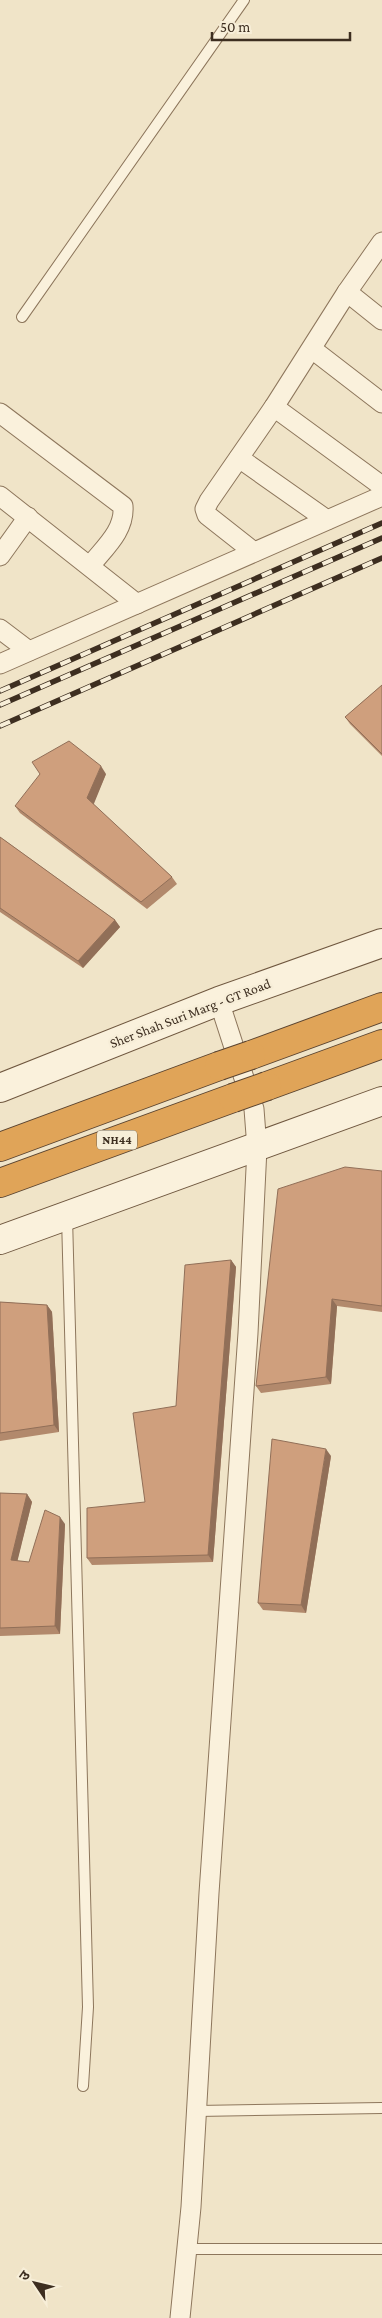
<svg xmlns="http://www.w3.org/2000/svg" width="382" height="2318" viewBox="0 0 382 2318" font-family="'Crimson Pro','Noto Sans Devanagari',serif">
	<style>
		.lines { fill: none; stroke-linecap: round; stroke-linejoin: round }
		.lane-casing { stroke: #8d765c; stroke-width: 12 }
		.street-casing { stroke: #8d765c; stroke-width: 21 }
		.secondary-casing { stroke: #6f573f; stroke-width: 30 }
		.highway-casing { stroke: #5b4430; stroke-width: 30 }
		.lane { stroke: #faf1dc; stroke-width: 10 }
		.street { stroke: #faf1dc; stroke-width: 19 }
		.secondary { stroke: #faf1dc; stroke-width: 28 }
		.highway { stroke: #e0a458; stroke-width: 28 }
		.rail-casing { stroke: #3d2e20; stroke-width: 5.5 }
		.rail { stroke: #f7eed8; stroke-width: 4; stroke-dasharray: 11; stroke-linecap: butt }
		.highway-bridge-casing { stroke: #5b4430; stroke-width: 30; stroke-linecap: butt }
		.highway-bridge { stroke: #e0a458; stroke-width: 28 }
		.wall { fill: #b2896c }
		.shaded-wall { fill: #916f58 }
		.building { fill: #cf9f7d; stroke: #916f58 }
		.labels { text-anchor: middle; stroke-width: 5; stroke-linejoin: round; paint-order: stroke }
		.shield { fill: #f7eed8; stroke: #756857; stroke-width: 1 }
		.shield-label { font-size: 12px; font-weight: bold; fill: #3d2e20 }
		.street-label { font-size: 14px; fill: #3d2e20; stroke: #f7eed8 }
	</style>
	<rect width="100%" height="100%" fill="#f0e4c8"/>
	<g class="lines">
		<defs>
			<g id="lane">
				<path d="M22 317 244 0"/>
				<path d="M67 1217 88 2007 83 2086"/>
				<path d="M197 2111 382 2108"/>
				<path d="M187 2249H382"/>
			</g>
			<g id="street">
				<path d="M347 292 382 320"/>
				<path d="M312 349 382 403"/>
				<path d="M274 407 382 486"/>
				<path d="M0 413 123 506C125 531 104 548 90 566"/>
				<path d="M239 458 327 520"/>
				<path d="M0 496 137 604"/>
				<path d="M254 552 207 515 205 509 209 501 274 407 347 292 382 242"/>
				<path d="M0 556 28 517"/>
				<path d="M0 629 29 651"/>
				<path d="M0 664 382 496"/>
				<path d="M180 2318 191 2207 209 1893 248 1333 257 1148 254 1109 219 1001"/>
			</g>
			<g id="secondary">
				<path d="M0 1088 219 1001 382 943"/>
				<path d="M0 1240 382 1101"/>
			</g>
			<g id="highway">
				<path d="M251 1055 382 1007"/>
				<path d="M267 1086 382 1044"/>
				<path d="M0 1147 219 1066"/>
				<path d="M0 1183 233 1098"/>
			</g>
		</defs>
		<use href="#lane" class="lane-casing"/>
		<use href="#street" class="street-casing"/>
		<use href="#secondary" class="secondary-casing"/>
		<use href="#highway" class="highway-casing"/>
		<use href="#lane" class="lane"/>
		<use href="#street" class="street"/>
		<use href="#secondary" class="secondary"/>
		<use href="#highway" class="highway"/>
		<defs>
			<g id="rail">
				<path d="M0 691 382 523"/>
				<path d="M0 705 382 538"/>
				<path d="M0 726 382 558"/>
			</g>
		</defs>
		<use href="#rail" class="rail-casing"/>
		<use href="#rail" class="rail"/>
		<defs>
			<g id="highway-bridge">
				<path d="M219 1066 251 1055"/>
				<path d="M233 1098 267 1086"/>
			</g>
		</defs>
		<use href="#highway-bridge" class="highway-bridge-casing"/>
		<use href="#highway-bridge" class="highway-bridge"/>
	</g>
	<g class="wall">
		<path d="M382 685V756L350 724 345 717Z"/>
		<path d="M106 774 93 804 172 877 177 884 147 909 20 813 15 806Z"/>
		<path d="M0 837 115 920 120 927 83 968 0 912Z"/>
		<path d="M382 1171V1312L337 1306 331 1384 261 1393 256 1386Z"/>
		<path d="M231 1260 236 1267 213 1562 92 1565 87 1558 145 1502 176 1406Z"/>
		<path d="M0 1302 47 1305 52 1312 59 1432 0 1441Z"/>
		<path d="M331 1456 306 1613 263 1610 258 1603Z"/>
		<path d="M0 1493 27 1494 32 1502 17 1561 29 1562 65 1524 60 1634 0 1636Z"/>
	</g>
	<g class="shaded-wall">
		<path d="M101 766 106 774 93 806 87 798Z"/>
		<path d="M115 920 120 927 83 968 78 961Z"/>
		<path d="M231 1260 236 1267 213 1562 208 1555Z"/>
		<path d="M332 1299 337 1306 331 1384 326 1377Z"/>
		<path d="M47 1305 52 1312 59 1432 54 1425Z"/>
		<path d="M326 1449 331 1456 306 1613 301 1605Z"/>
		<path d="M27 1494 32 1502 16 1567 11 1560Z"/>
		<path d="M60 1517 65 1524 60 1634 55 1626Z"/>
	</g>
	<g class="building">
		<path d="M382 685V754L345 717Z"/>
		<path d="M69 741 101 766 87 798 172 877 141 902 15 806 40 774 32 762Z"/>
		<path d="M0 837 115 920 78 961 0 908Z"/>
		<path d="M345 1167 382 1171V1306L332 1299 326 1377 256 1386 278 1189Z"/>
		<path d="M231 1260 208 1555 87 1558V1508L145 1502 133 1413 176 1406 185 1265Z"/>
		<path d="M0 1302 47 1305 54 1425 0 1433Z"/>
		<path d="M272 1439 326 1449 301 1605 258 1603Z"/>
		<path d="M0 1493 27 1494 11 1560 29 1562 45 1510 60 1517 55 1626 0 1628Z"/>
	</g>
	<g class="labels">
		<rect class="shield" x="97" y="1130.5" width="40" height="19" rx="4"/>
		<g class="shield-label">
			<text x="117" y="1144">NH44</text>
		</g>
		<g class="street-label">
			<text transform="translate(190 1013) rotate(-21)" y="5">Sher Shah Suri Marg - GT Road</text>
		</g>
	</g>
	<g transform="translate(35 2283) rotate(305)" stroke="#f7eed8" stroke-width="4" paint-order="stroke">
	<path d="M0-4L9 19L0 12L-9 19Z" fill="#3d2e20"/>
	<text y="-8" font-size="14" font-weight="bold" text-anchor="middle" fill="#3d2e20">उ</text>
	</g>
	<path d="M212 32v8h138v-8" fill="none" stroke="#3d2e20" stroke-width="2.5"/>
	<text x="220" y="32" font-size="15" fill="#3d2e20" stroke="#f7eed8" stroke-width="4" paint-order="stroke">50 m</text>
</svg>
